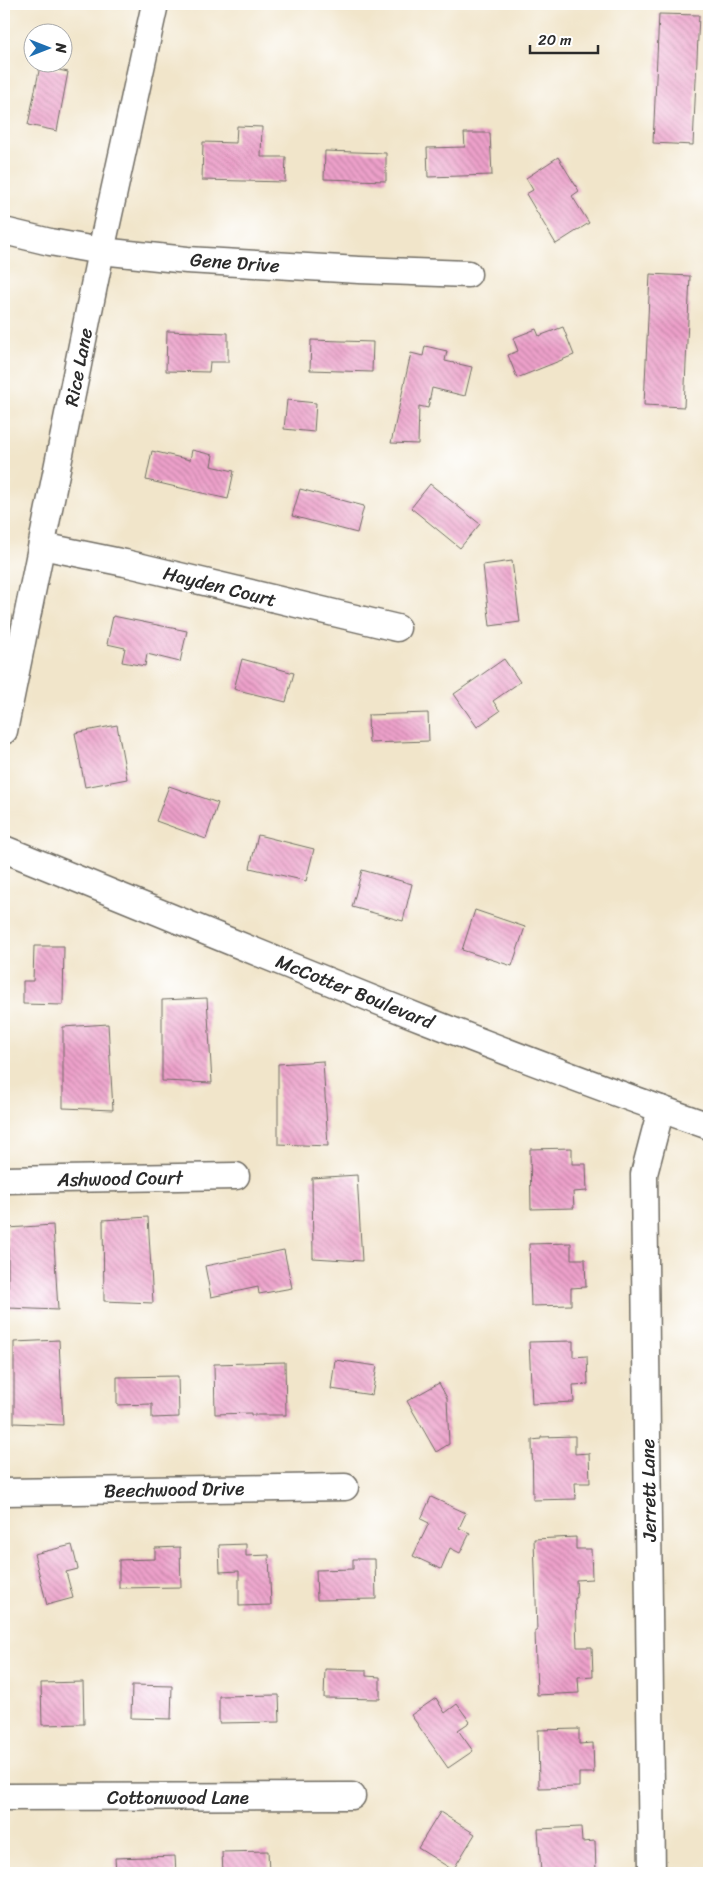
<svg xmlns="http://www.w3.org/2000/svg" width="713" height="1877" viewBox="0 0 713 1877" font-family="Sriracha,sans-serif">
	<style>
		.building { fill: url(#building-back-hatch) }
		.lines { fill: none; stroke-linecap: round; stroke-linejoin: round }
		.minor-casing { stroke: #706c63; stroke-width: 29 }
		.minor { stroke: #fff; stroke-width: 26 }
		.labels { text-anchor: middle; stroke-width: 5; stroke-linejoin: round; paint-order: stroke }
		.street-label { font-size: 19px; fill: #2b2b2b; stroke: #fff }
	</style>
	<defs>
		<pattern id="building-back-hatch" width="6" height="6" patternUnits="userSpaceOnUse" patternTransform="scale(1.25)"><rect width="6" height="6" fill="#eda0ca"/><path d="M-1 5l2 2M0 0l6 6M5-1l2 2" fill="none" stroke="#c083a4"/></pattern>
	</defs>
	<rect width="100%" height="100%" fill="#fff"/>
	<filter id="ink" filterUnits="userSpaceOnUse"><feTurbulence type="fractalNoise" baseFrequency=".02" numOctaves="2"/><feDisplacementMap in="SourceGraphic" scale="10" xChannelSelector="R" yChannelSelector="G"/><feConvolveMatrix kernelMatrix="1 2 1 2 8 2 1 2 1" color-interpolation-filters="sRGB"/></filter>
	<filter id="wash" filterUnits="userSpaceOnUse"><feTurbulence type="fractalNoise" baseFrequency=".0096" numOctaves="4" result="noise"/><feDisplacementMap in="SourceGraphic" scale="20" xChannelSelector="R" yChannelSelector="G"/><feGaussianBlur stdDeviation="1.12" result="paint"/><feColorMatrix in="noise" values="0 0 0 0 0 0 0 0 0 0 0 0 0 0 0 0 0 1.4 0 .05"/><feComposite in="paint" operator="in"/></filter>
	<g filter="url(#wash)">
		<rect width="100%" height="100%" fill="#f1e5ca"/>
		<g id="blocks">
			<g class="building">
				<path d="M659 14 699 15 693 145 653 143Z"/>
				<path d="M40 66 68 72 57 131 28 125Z"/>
				<path d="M237 126 262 127 261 157H286L285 182 202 180 203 142 236 143Z"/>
				<path d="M464 133H490L492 175 428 177 427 148 465 147Z"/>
				<path d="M325 151 386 153V181L324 179Z"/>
				<path d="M558 157 579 191 572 196 589 223 556 244 526 194 533 190 526 178Z"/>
				<path d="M650 274 690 276 684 407 644 405Z"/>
				<path d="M563 327 574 355 517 378 508 355 518 351 513 338 536 329 539 336Z"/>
				<path d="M167 331 228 333V362H210L209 372 166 371Z"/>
				<path d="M311 340 373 342 372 372 310 370Z"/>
				<path d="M425 346 447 351 445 361 472 367 465 396 432 388 428 408 419 406 418 444 391 443 411 353 423 356Z"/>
				<path d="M287 400 316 403 314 432 284 429Z"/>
				<path d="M192 450 213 455 211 466 234 471 228 499 146 480 152 451 190 460Z"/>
				<path d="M430 484 480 524 460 548 411 508Z"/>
				<path d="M300 489 364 506 357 533 292 516Z"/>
				<path d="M512 561 520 622 490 626 483 565Z"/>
				<path d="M113 616 187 631 180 662 147 654 145 666 122 662 125 648 107 644Z"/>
				<path d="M242 659 294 673 286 702 234 689Z"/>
				<path d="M504 659 520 682 493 701 500 711 477 727 454 694Z"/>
				<path d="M428 713 429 741 369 743 368 715Z"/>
				<path d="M117 725 127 779 85 787 75 733Z"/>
				<path d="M169 786 218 803 206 839 156 821Z"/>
				<path d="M258 835 314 849 306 881 250 868Z"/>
				<path d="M362 870 412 884 403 921 352 907Z"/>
				<path d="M475 910 525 927 512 966 462 950Z"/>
				<path d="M34 946H64L63 1005 23 1004V981H33Z"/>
				<path d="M207 998 212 1083 162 1081V1000Z"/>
				<path d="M108 1024 113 1110 63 1108V1027Z"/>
				<path d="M323 1061 328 1146 278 1144V1064Z"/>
				<path d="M572 1148V1164H586L587 1191 573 1192 574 1208 531 1209 530 1149Z"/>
				<path d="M357 1175 362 1261 313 1258 312 1178Z"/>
				<path d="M148 1217 153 1303 104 1301 103 1220Z"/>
				<path d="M53 1225 58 1310 8 1308V1228Z"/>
				<path d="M571 1243V1259H585L586 1287 571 1288V1305L531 1306 529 1244Z"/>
				<path d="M284 1250 292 1288 259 1294 258 1287 211 1297 205 1266Z"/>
				<path d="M59 1340 63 1425 14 1423V1342Z"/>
				<path d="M573 1341V1357L587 1356 588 1384 573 1385 574 1402 532 1404 529 1342Z"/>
				<path d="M335 1360 377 1366 372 1395 331 1389Z"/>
				<path d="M285 1362 286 1415H251V1413L215 1414 214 1364Z"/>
				<path d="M178 1376 179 1417 152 1418V1404L117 1405V1377Z"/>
				<path d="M439 1383 447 1398 449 1444 436 1452 407 1401Z"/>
				<path d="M575 1436V1454L589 1453 590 1483H575L576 1499 533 1500 532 1440 541 1439V1437Z"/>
				<path d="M431 1497 466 1513 459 1528 470 1533 460 1553 450 1548 441 1569 413 1556 429 1523 421 1519Z"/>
				<path d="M576 1537V1549H591L592 1579 576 1580 577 1598H575L577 1647H592L593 1676 578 1677 579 1693 537 1695 535 1631H537L534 1539Z"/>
				<path d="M246 1544V1556L269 1555 271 1605 239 1606V1571L220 1572 219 1545Z"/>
				<path d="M72 1545 78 1569 66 1572 73 1598 47 1605 34 1554Z"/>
				<path d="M180 1547 181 1587 119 1588V1560L155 1559V1548Z"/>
				<path d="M353 1559H375L376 1599 317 1600 316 1570 353 1569Z"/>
				<path d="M325 1669 366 1670V1676L380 1677V1699L324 1698Z"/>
				<path d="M83 1682 84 1724 42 1725 41 1683Z"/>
				<path d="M132 1685 172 1686 171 1719 131 1718Z"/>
				<path d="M279 1695 280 1722 219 1723V1696Z"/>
				<path d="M436 1698 445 1713 457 1704 470 1722 458 1730 473 1751 448 1768 411 1715Z"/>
				<path d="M579 1729V1744L593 1743 594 1773H579V1787L539 1788 538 1730Z"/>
				<path d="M440 1812 475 1834 453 1870 418 1848Z"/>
				<path d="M581 1827 582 1842 595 1841 596 1871H580V1873H541L538 1829Z"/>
				<path d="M268 1851 269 1873H223L222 1852Z"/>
				<path d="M175 1856 176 1873H116L115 1858Z"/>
			</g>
		</g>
	</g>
	<g filter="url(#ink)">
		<use href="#blocks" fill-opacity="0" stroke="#706c63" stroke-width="1"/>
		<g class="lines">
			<defs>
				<g id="minor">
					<path d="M4 231 50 242 101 251 187 260 359 270 468 274"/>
					<path d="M42 546 125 563 397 628"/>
					<path d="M4 731 101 251 155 4"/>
					<path d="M4 849C238 944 471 1043 709 1126"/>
					<path d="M4 1180 236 1176"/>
					<path d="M4 1492 345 1487"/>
					<path d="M4 1797 352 1796"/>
					<path d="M652 1873 644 1174 661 1109"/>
				</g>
			</defs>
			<use href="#minor" class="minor-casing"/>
			<use href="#minor" class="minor"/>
		</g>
	</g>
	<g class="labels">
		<g class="street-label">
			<text transform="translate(235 262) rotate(4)" y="7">Gene Drive</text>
			<text transform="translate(78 367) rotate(-79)" y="7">Rice Lane</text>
			<text transform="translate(220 586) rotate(14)" y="7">Hayden Court</text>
			<text transform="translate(355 991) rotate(22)" y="7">McCotter Boulevard</text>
			<text transform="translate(120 1178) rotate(-1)" y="7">Ashwood Court</text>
			<text transform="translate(174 1489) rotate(-1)" y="7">Beechwood Drive</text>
			<text transform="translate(648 1490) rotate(-91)" y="7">Jerrett Lane</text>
			<text x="178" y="1804">Cottonwood Lane</text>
		</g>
	</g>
	<rect width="713" height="1877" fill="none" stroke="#fff" stroke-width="20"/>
	<g transform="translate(48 48) rotate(90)"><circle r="24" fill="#ffffff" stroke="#aaaaaa"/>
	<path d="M0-4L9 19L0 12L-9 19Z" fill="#1f6fb2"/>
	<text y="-8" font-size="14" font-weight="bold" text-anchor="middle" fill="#2b2b2b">N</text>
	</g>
	<path d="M530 45v8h68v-8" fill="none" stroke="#2b2b2b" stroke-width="2.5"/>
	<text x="538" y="45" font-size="15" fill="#2b2b2b" stroke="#ffffff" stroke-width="4" paint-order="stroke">20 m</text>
</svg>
